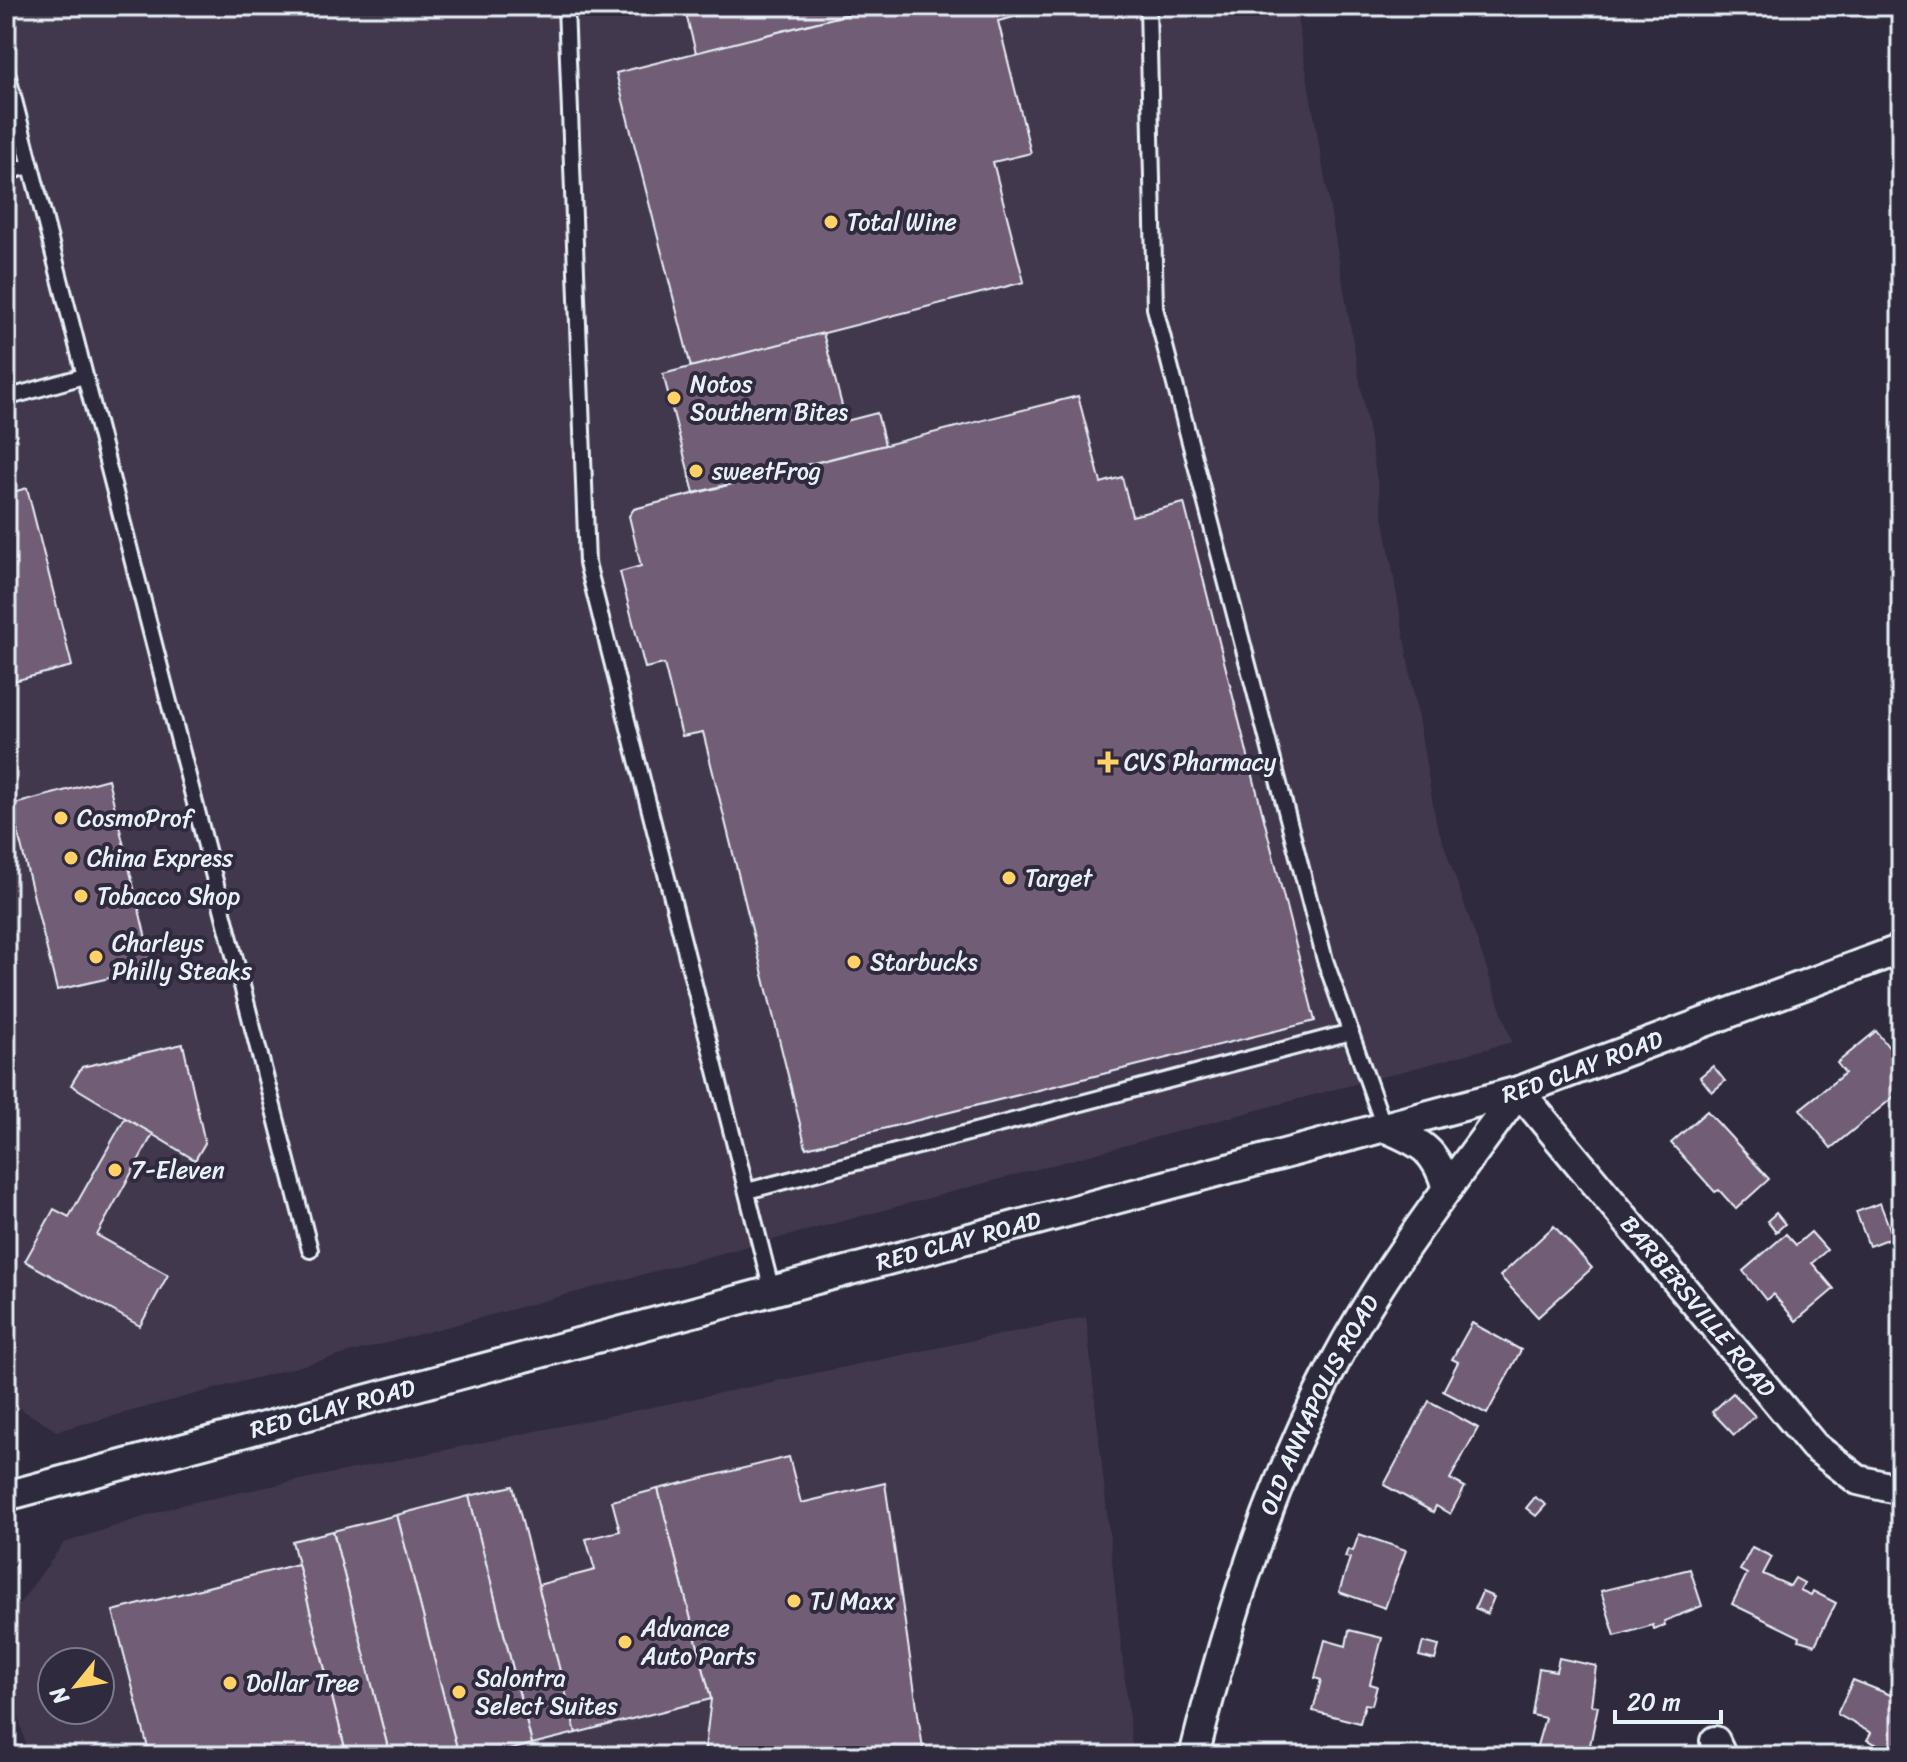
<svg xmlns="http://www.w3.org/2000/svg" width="1907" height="1762" viewBox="0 0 1907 1762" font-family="Sriracha,sans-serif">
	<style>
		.built { fill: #43394e; fill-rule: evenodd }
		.building { fill: #715d75; stroke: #e8f1f8; stroke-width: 2 }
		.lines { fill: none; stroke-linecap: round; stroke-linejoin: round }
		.lane-casing { stroke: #e8f1f8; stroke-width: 20 }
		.street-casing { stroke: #e8f1f8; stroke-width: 34 }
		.lane { stroke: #2f2a3d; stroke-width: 14 }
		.street { stroke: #2f2a3d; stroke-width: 28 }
		.poi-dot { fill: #ffd166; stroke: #2f2a3d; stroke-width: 3 }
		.labels { text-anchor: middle; stroke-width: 8; stroke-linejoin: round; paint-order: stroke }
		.poi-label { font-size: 24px; fill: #e8f1f8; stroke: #2f2a3d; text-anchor: start }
		.street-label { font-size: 24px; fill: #e8f1f8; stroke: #2f2a3d }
	</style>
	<rect width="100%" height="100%" fill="#2f2a3d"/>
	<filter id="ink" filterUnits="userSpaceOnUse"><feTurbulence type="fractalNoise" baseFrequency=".0125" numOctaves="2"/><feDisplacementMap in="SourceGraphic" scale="16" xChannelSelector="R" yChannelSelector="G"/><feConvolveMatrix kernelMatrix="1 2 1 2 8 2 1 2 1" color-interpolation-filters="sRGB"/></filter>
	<g filter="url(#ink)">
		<g class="built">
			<path d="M6 6H1295L1436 822 1512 1042 57 1431 6 1400Z"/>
			<path d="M1086 1317 1133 1756H28L6 1661V1622L64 1543 180 1505ZM52 1662H100V1710H52Z"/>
		</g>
		<g class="building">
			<path d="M684 6H881L696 53Z"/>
			<path d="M881 6H1034L1035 12 998 21 1031 153 993 162 1024 282 691 367 616 73Z"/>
			<path d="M823 333 846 421 877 413 885 445 694 493 663 374Z"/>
			<path d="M1078 396 1101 483 1122 477 1132 516 1184 503 1315 1021 806 1148 703 732 682 736 664 664 645 668 620 572 641 566 629 516 634 509Z"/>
			<path d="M27 488 72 666 6 683V494Z"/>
			<path d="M108 779 153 968 57 990 11 805Z"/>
			<path d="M1876 1031 1901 1063V1091L1831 1148 1800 1109 1845 1073 1837 1063Z"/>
			<path d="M183 1044 205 1143 195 1160 71 1085 82 1067Z"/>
			<path d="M1713 1066 1725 1081 1712 1092 1700 1077Z"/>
			<path d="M1707 1111 1769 1179 1736 1209 1719 1190 1715 1192 1671 1143Z"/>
			<path d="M125 1118 153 1134 97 1235 168 1275 140 1326 25 1261 54 1209 69 1217Z"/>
			<path d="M1880 1203 1893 1237 1869 1246 1856 1212Z"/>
			<path d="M1776 1213 1785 1224 1776 1232 1767 1221Z"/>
			<path d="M1554 1226 1592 1268 1538 1317 1500 1276Z"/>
			<path d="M1811 1232 1827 1250 1812 1263 1834 1289 1796 1321 1773 1294 1766 1300 1743 1271 1786 1234 1796 1245Z"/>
			<path d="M1472 1323 1521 1350 1487 1414 1443 1391 1458 1362 1452 1359Z"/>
			<path d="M1733 1393 1755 1416 1734 1435 1712 1412Z"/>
			<path d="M1429 1401 1478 1428 1450 1479 1465 1487 1450 1514 1436 1506 1433 1512 1384 1485Z"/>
			<path d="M789 1457 801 1503 885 1483 924 1756H704L711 1699 658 1489Z"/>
			<path d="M513 1486 576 1733 532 1744 469 1496Z"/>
			<path d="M658 1489 711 1699 576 1733 538 1585 595 1570 586 1539 620 1531 612 1501Z"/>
			<path d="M469 1496 532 1744 486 1756H459L397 1515Z"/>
			<path d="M1535 1497 1546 1505 1536 1516 1526 1508Z"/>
			<path d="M397 1515 459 1756H390L333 1531Z"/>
			<path d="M333 1531 390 1756H347L298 1564 292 1541Z"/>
			<path d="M1359 1534 1406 1550 1385 1608 1339 1592 1350 1558 1345 1557 1348 1549 1353 1551Z"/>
			<path d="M1752 1547 1772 1557 1763 1574 1790 1586 1795 1578 1804 1583 1800 1590 1811 1595 1813 1591 1836 1603 1815 1645 1799 1640 1800 1637 1732 1604 1747 1574 1740 1570Z"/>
			<path d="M298 1564 347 1756H150L113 1611Z"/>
			<path d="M1690 1569 1702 1606 1664 1621 1665 1625 1654 1629 1653 1625 1615 1636 1601 1591Z"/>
			<path d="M1482 1592 1494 1597 1487 1614 1475 1608Z"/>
			<path d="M1349 1630 1382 1638 1370 1684 1377 1686 1372 1705 1365 1704 1360 1723 1313 1711 1321 1680 1315 1678 1325 1640 1346 1646Z"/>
			<path d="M1423 1642 1439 1646 1435 1660 1419 1656Z"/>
			<path d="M1559 1658 1596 1666 1591 1705 1598 1706 1588 1755 1569 1756 1536 1749 1545 1718 1532 1715 1539 1668 1556 1671Z"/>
			<path d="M1853 1680 1901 1699V1756L1867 1740 1871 1733 1837 1714Z"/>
		</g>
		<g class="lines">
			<defs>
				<g id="lane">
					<path d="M566 6 587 563 772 1291"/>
					<path d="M1148 6 1155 308 1325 960 1384 1127"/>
					<path d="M6 69 310 1250"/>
					<path d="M6 172 31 166"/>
					<path d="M6 398 84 376"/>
					<path d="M747 1191 1351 1032"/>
				</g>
				<g id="street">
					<path id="s1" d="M1519 1091 1814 1446 1858 1480 1901 1490"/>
					<path d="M1384 1127C1420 1142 1437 1150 1447 1189"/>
					<path id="s2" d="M6 1496 1519 1091 1901 949"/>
					<path d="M1715 1741 1722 1756"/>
					<path id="s3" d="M1194 1756C1228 1620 1269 1486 1335 1362 1386 1266 1455 1179 1519 1091"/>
				</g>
			</defs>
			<use href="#lane" class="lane-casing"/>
			<use href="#street" class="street-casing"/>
			<use href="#lane" class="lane"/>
			<use href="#street" class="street"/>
		</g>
	</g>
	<g class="poi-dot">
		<circle cx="831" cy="222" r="8"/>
		<circle cx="674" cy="398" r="8"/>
		<circle cx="696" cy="471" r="8"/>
		<path d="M1104 750h8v8h8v8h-8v8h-8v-8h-8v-8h8z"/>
		<circle cx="61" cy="818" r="8"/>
		<circle cx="71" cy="858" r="8"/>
		<circle cx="1009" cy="878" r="8"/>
		<circle cx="81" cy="896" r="8"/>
		<circle cx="96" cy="957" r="8"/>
		<circle cx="854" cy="962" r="8"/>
		<circle cx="115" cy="1170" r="8"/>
		<circle cx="794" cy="1601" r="8"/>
		<circle cx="625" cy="1642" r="8"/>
		<circle cx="230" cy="1683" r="8"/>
		<circle cx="459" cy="1692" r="8"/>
	</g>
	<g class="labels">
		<g class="poi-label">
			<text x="847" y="230">Total Wine</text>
			<text x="690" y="392">Notos<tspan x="690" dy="28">Southern Bites</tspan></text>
			<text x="712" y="479">sweetFrog</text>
			<text x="1124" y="770">CVS Pharmacy</text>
			<text x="77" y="826">CosmoProf</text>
			<text x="87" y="866">China Express</text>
			<text x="1025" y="886">Target</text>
			<text x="97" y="904">Tobacco Shop</text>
			<text x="112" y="951">Charleys<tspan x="112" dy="28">Philly Steaks</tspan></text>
			<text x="870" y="970">Starbucks</text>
			<text x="131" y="1178">7-Eleven</text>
			<text x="810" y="1609">TJ Maxx</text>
			<text x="641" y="1636">Advance<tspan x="641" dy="28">Auto Parts</tspan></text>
			<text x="475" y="1686">Salontra<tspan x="475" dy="28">Select Suites</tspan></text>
			<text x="246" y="1691">Dollar Tree</text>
		</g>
		<g class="street-label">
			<text dy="8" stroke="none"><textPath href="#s2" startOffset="1634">RED CLAY ROAD</textPath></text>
			<text dy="8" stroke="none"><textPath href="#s2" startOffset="986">RED CLAY ROAD</textPath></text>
			<text dy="8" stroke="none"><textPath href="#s1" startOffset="280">BARBERSVILLE ROAD</textPath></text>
			<text dy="8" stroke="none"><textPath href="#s3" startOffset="374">OLD ANNAPOLIS ROAD</textPath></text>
			<text dy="8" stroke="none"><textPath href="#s2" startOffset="338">RED CLAY ROAD</textPath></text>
		</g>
	</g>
	<rect width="1907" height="1762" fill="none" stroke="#2f2a3d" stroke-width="32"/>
	<rect x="16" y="16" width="1875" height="1730" fill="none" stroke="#e8f1f8" stroke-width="3" filter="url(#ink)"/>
	<g transform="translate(76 1686) rotate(240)"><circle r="38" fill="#2f2a3d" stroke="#797a88" stroke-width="2"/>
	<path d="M0-6L14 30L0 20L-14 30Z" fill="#ffd166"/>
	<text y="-12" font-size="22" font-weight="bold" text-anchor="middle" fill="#e8f1f8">N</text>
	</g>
	<path d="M1615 1710v12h106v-12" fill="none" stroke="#e8f1f8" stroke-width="4"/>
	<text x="1627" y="1710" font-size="24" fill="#e8f1f8" stroke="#2f2a3d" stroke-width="6" paint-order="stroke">20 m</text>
</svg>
